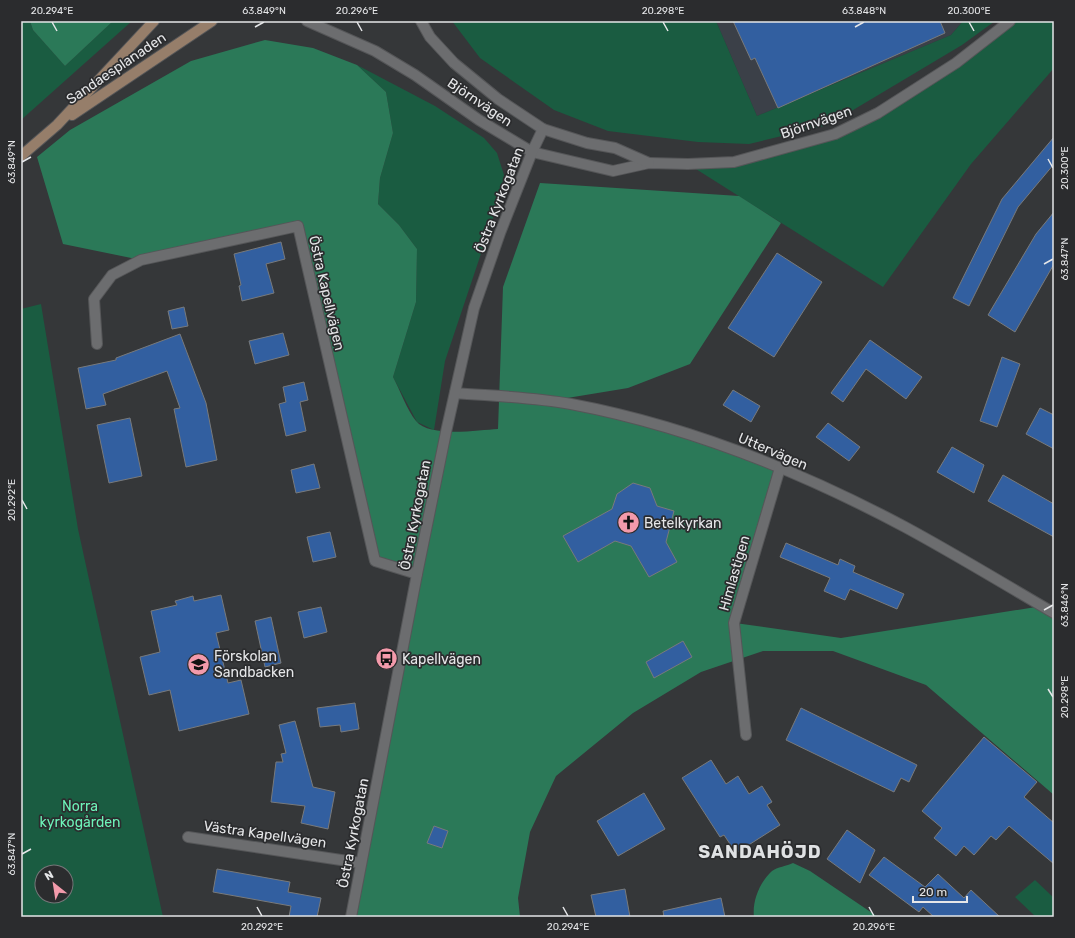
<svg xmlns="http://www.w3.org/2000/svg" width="1075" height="938" viewBox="0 0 1075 938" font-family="Rubik,sans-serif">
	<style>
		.built { fill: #3b4048 }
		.green { fill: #1a5c41; fill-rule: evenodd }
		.forest { fill: #2b7958 }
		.building { fill: #325fa0; stroke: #787a7c }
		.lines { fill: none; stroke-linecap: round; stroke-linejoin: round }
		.minor-casing { stroke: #555658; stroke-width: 12 }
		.tertiary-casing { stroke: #555658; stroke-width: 12 }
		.secondary-casing { stroke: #555658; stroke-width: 12 }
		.minor { stroke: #6c6d6f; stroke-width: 10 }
		.tertiary { stroke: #6c6d6f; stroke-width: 10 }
		.secondary { stroke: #967e6a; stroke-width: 10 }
		.ticks { fill: none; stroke: #e5e6e8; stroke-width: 1.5 }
		.labels { text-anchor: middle; stroke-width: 3.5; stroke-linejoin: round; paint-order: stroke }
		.street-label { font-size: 14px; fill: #e5e6e8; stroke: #2b2c2e }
		.poi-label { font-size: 14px; fill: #e5e6e8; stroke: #2b2c2e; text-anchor: start }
		.park-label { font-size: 14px; fill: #6df4b9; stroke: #2b2c2e }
		.district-label { font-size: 18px; font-weight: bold; letter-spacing: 1px; fill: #dfe1e3; stroke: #2b2c2e }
		.neatline { fill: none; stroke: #e5e6e8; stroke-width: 1.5 }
		.ticks-label { font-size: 10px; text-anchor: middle; fill: #e5e6e8 }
	</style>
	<rect width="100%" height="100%" fill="#353739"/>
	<path class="built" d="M716 21H963L951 35 757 116Z"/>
	<g class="green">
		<path d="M21 21H30L33 30 65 66 113 21H132L21 120Z"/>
		<path d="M452 21H716L757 116 951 35 963 21H995L962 45 828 125 749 144 698 142 608 131 554 110 480 58Z"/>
		<path d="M1010 21H1054V68L971 164 883 287 688 164 734 162 784 149 878 113Z"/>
		<path d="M357 65 435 106 484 138 497 153 504 175 499 200 445 361 434 430 417 422 393 377 416 302 417 249 399 225 378 204 380 178 393 133 386 92Z"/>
		<path d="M41 304 78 529 163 917H21V309ZM42 872H66V896H42Z"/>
		<path d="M1035 880 1054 898V917H1036L1015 897Z"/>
	</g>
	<g class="forest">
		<path d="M30 21H113L65 66 33 30Z"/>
		<path d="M265 40 313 48 357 65 386 92 393 133 380 178 378 204 399 225 417 249 416 302 393 377C400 390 407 410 416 421 430 438 478 430 498 429L503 287 540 183 739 196 781 223 690 364 628 388 549 401 682 432 780 468 735 623 841 638 1042 606 1054 613V795L926 685 833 651H763L701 672 633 713 556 776 530 832 518 898 520 917H351L417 574 375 561 298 226 141 260 63 244 37 157 70 130 191 61Z"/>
		<path d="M793 863 810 871 878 917H754C752 901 760 882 772 871 777 867 787 866 793 863Z"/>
	</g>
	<g class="building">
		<path d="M733 21H940L945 33 778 108 755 58 751 60Z"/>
		<path d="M1054 137V164L1018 207 969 306 953 298 1002 199Z"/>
		<path d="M1054 212V264L1015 332 988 315 1036 234Z"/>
		<path d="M281 242 285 259 266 264 274 293 242 301 239 286 241 285 234 254Z"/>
		<path d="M777 253 822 282 774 357 728 328Z"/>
		<path d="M184 307 188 326 172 329 168 311Z"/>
		<path d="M283 333 289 355 255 364 249 341Z"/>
		<path d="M180 334 206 403 217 460 186 467 174 409 180 408 167 371 103 394 106 405 86 409 78 368 116 360V358Z"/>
		<path d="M870 340 922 377 906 399 866 369 843 402 831 393Z"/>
		<path d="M1002 357 1020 364 997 427 980 421Z"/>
		<path d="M304 382 308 400 300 402 306 431 286 436 279 404 286 402 283 387Z"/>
		<path d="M733 390 760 406 751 422 723 405Z"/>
		<path d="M1040 408 1054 415V449L1026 434Z"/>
		<path d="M130 418 142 476 109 483 97 425Z"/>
		<path d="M828 423 860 447 849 461 816 437Z"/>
		<path d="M952 447 984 465 974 493 937 472Z"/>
		<path d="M314 464 320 488 296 493 291 470Z"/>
		<path d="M1003 475 1054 504V537L988 501Z"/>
		<path d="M633 483 650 488 657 506 674 511 666 542 677 562 649 577 631 546 615 541 578 562 563 536 612 509 617 494Z"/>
		<path d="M330 532 336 557 313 562 307 537Z"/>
		<path d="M786 543 838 565 840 559 855 566 853 572 904 594 897 609 850 589 845 600 824 591 830 578 780 557Z"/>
		<path d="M221 595 229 630 216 633 228 683 241 680 249 714 179 731 170 690 149 695 140 657 160 652 151 611 177 605 175 601 193 596 194 601Z"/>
		<path d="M321 607 327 632 304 638 298 612Z"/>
		<path d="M271 617 281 663 265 667 255 621Z"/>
		<path d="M683 641 692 657 654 678 646 662Z"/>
		<path d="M355 703 359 729 341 732 340 725 320 727 317 708Z"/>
		<path d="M801 708 917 765 909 782 901 778 894 792 786 740Z"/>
		<path d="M295 721 313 787 335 792 328 829 301 823 305 806 271 802 276 762H283L281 754 286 753 279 725Z"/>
		<path d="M984 737 1037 782 1024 797 1054 823V864L1009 826 996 840 991 836 974 855 964 846 956 856 934 838 942 828 922 811Z"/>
		<path d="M711 760 726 784 738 776 749 794 762 786 772 802 767 805 780 825 736 853 724 835 720 837 682 778Z"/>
		<path d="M644 793 665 829 618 856 597 821Z"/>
		<path d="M434 826 448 831 442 848 427 843Z"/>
		<path d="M847 830 875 850 860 883 827 859Z"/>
		<path d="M884 857 925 887 938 874 964 898 971 890 1000 917H934L923 907 919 912 869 875Z"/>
		<path d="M217 869 290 882 288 892 321 898 317 917H289L291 906 213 892Z"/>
		<path d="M625 889 630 917H596L591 895Z"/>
		<path d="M721 898 725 917H664L663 911Z"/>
	</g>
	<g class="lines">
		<defs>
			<g id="minor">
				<path d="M97 344 94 299 112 275 141 260 298 226 375 561 417 574"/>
				<path d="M455 393C493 396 533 397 571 404 688 426 800 471 905 527 955 554 1004 584 1054 613"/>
				<path d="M746 735 734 623 780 468"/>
				<path d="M188 837 361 863"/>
			</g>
			<g id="tertiary">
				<path d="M307 21 375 51 415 75 479 120 532 152 613 171 649 163 688 164 734 162 835 134 878 113 956 63 1010 21"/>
				<path d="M421 21 430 37 454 63 498 99 543 129 587 143 615 148 649 163"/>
				<path d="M351 917 417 574 446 432 474 308 500 233 532 152 543 129"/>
			</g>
			<g id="secondary">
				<path d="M72 115 212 21"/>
				<path d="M21 156 57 125 154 21"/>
			</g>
		</defs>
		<use href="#minor" class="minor-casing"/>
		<use href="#tertiary" class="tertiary-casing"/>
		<use href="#secondary" class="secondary-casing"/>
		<use href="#minor" class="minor"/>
		<use href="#tertiary" class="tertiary"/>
		<use href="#secondary" class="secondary"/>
	</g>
	<path class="ticks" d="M52 22 57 31M357 22 362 31M663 22 668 31M969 22 974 31M255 27 264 22M855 27 864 22M1048 159 1053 168M22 162 31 157M1044 264 1053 259M22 500 27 509M1044 610 1053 605M1048 689 1053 697M22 854 31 849M257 907 262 916M563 907 568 916M869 907 874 916"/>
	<defs>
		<symbol id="church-disc" viewBox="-11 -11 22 22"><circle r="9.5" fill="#f39aab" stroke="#2b2c2e"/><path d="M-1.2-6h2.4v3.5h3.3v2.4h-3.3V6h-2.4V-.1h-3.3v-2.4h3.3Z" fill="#111"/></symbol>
		<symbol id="bus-disc" viewBox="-11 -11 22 22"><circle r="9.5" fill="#f39aab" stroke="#2b2c2e"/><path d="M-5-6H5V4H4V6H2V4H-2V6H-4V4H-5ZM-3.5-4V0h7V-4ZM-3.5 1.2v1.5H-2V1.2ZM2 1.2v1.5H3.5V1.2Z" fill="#111"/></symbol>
		<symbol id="school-disc" viewBox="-11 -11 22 22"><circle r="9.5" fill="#f39aab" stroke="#2b2c2e"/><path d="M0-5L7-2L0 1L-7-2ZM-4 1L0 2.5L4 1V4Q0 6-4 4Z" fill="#111"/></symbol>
	</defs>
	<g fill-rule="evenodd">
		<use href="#church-disc" x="616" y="510" width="25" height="25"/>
		<use href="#bus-disc" x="374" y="646" width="25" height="25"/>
		<use href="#school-disc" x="186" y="652" width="25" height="25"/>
	</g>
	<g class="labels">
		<g class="street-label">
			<text transform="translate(116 68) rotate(-34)" y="5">Sandaesplanaden</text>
			<text transform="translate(480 102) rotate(34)" y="5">Björnvägen</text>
			<text transform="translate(816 122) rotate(-19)" y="5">Björnvägen</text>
			<text transform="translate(499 200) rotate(-69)" y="5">Östra Kyrkogatan</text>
			<text transform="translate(327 293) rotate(77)" y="5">Östra Kapellvägen</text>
			<text transform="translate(773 451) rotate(23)" y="5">Uttervägen</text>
			<text transform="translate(415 515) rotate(-79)" y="5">Östra Kyrkogatan</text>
			<text transform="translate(734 573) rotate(-74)" y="5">Himlastigen</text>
			<text transform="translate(353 833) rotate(-79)" y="5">Östra Kyrkogatan</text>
			<text transform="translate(265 834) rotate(8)" y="5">Västra Kapellvägen</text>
		</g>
		<g class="poi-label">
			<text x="644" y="528">Betelkyrkan</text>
			<text x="214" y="661">Förskolan<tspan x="214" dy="16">Sandbacken</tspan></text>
			<text x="402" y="664">Kapellvägen</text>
		</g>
		<g class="park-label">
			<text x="80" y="811">Norra<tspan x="80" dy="16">kyrkogården</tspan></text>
		</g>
		<g class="district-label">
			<text x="760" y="858">SANDAHÖJD</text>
		</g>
	</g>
	<rect width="1075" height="938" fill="none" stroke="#2b2c2e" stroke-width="44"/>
	<g transform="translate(54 884) rotate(330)"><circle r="19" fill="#2b2c2e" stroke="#757678"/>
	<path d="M0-3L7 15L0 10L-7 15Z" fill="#f39aab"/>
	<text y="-6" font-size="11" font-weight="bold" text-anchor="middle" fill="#e5e6e8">N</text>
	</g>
	<path d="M913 896v6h54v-6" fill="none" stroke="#e5e6e8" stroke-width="2"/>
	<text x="919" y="896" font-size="12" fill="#e5e6e8" stroke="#2b2c2e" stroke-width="3" paint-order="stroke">20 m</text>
	<rect x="22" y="22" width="1031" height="894" class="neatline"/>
	<g class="ticks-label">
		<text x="52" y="14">20.294°E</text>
		<text x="264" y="14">63.849°N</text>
		<text x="357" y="14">20.296°E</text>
		<text x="663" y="14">20.298°E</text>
		<text x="864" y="14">63.848°N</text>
		<text x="969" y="14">20.300°E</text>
		<text transform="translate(11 162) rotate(-90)" y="4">63.849°N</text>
		<text transform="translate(1064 168) rotate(-90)" y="4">20.300°E</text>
		<text transform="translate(1064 259) rotate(-90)" y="4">63.847°N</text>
		<text transform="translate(11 500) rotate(-90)" y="4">20.292°E</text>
		<text transform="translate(1064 605) rotate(-90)" y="4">63.846°N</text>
		<text transform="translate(1064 697) rotate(-90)" y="4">20.298°E</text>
		<text transform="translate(11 854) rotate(-90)" y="4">63.847°N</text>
		<text x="262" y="930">20.292°E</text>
		<text x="568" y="930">20.294°E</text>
		<text x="874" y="930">20.296°E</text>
	</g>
</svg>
